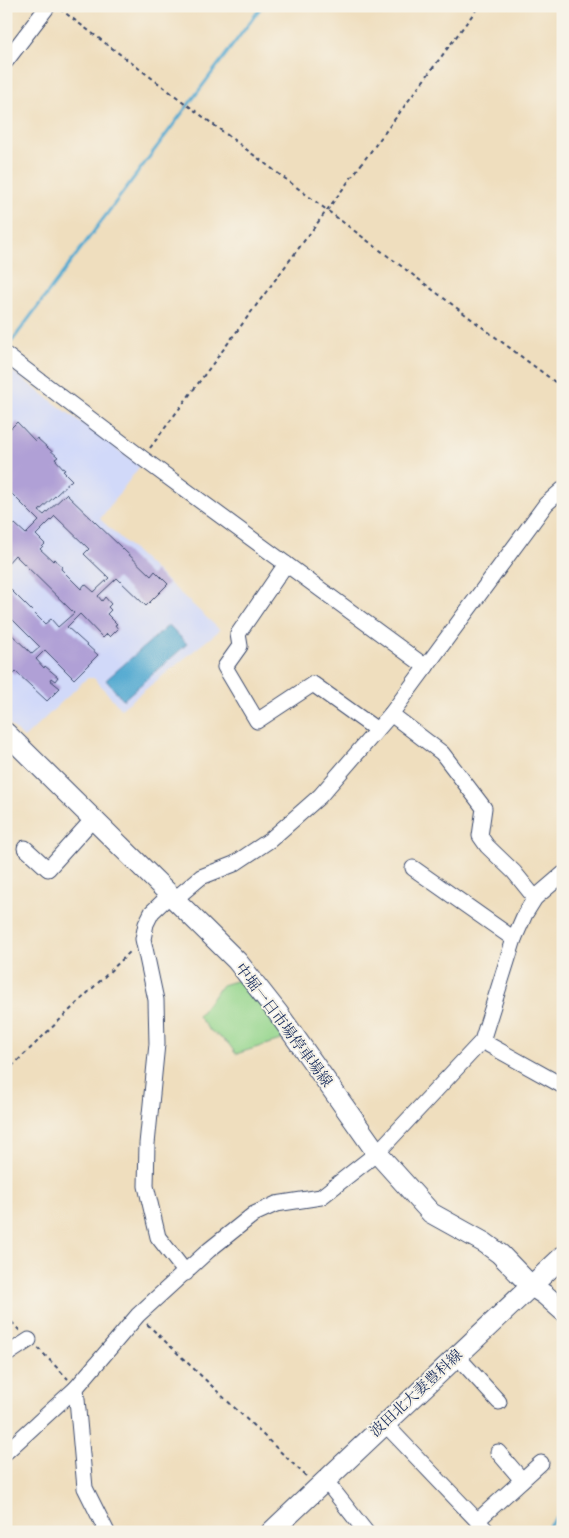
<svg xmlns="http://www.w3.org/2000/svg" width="569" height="1538" viewBox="0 0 569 1538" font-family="'IM FELL English','Noto Serif JP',serif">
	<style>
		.built { fill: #d1d9f9 }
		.green { fill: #95d68d; stroke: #588276 }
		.water { fill: #55aad1; stroke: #386c98 }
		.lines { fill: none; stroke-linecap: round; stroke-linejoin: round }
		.stream { stroke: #55aad1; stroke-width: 3 }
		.building { fill: #b0a0d6; fill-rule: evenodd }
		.minor-casing { stroke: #3b496c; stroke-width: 17 }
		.major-casing { stroke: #3b496c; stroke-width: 22 }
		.path { stroke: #3b496c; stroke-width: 2; stroke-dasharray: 4 4; stroke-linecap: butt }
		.minor { stroke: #fff; stroke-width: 15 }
		.major { stroke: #fff; stroke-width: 20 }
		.labels { text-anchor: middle; stroke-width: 4; stroke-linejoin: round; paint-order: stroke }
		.street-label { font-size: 15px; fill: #1b2f5e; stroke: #f7f3e8 }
	</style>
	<rect width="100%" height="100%" fill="#f7f3e8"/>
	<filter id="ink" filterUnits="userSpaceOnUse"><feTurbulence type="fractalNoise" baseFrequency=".02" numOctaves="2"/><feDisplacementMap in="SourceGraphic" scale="10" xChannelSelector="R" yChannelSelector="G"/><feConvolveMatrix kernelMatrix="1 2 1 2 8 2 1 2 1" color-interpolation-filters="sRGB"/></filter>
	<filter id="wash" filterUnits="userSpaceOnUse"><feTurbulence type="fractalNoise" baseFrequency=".0096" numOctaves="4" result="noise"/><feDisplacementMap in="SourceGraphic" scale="20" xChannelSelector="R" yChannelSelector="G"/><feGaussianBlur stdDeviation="1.12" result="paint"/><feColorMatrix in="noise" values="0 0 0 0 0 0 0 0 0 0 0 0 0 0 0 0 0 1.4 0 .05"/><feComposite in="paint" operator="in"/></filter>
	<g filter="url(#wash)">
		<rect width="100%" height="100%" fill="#efdebe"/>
		<path class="built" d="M6 367 140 466 100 519 220 630 121 709 94 678H87L24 738 6 721Z"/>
		<path class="green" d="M245 978 287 1038 236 1054 228 1043 208 1029 198 1016 222 985Z"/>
		<path class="water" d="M169 625 187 644 123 700 106 680Z"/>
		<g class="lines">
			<g class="stream">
				<path d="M12 341 262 6"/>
				<path d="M544 1532 563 1510"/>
			</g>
		</g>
		<g id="blocks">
			<path class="building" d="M17 422 35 441 37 438 58 457 55 459 65 470 63 471 72 480 39 511 44 515 66 494 151 576 155 571 168 584 146 606 117 578 98 596 102 601 105 597 111 604 108 607 111 610 107 614 117 624 115 625 118 629 110 637 107 634 103 638 80 614 67 627 98 655 74 679 45 650 36 659 44 668 45 666 58 677 55 681 51 678 50 680 60 688 47 701 16 672 14 674 8 668 10 665 6 661V629L32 654 40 647 6 613V585L45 624 51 619 58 627 74 613 15 555 6 565V532L15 524 26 534 39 521 6 488V433ZM55 516 89 549 84 554 109 578 94 592 85 584 81 589 61 569 62 567 55 559 53 561 40 549 45 544 36 535Z"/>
		</g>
	</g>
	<g filter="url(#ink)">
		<use href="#blocks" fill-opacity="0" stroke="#3b496c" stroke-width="1"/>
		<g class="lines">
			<defs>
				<g id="minor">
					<path d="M6 61 48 6"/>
					<path d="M6 355 142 458 426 667"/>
					<path d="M286 564 238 634 240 646 225 667 257 721 313 684 377 730"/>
					<path d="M391 714 442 753 484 808 480 836 487 846 514 872 535 898"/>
					<path d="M25 848 48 869 94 818"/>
					<path d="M413 868 514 939"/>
					<path d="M171 894 152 912 146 924 143 939 156 1000 157 1044 147 1144 146 1186 158 1237 186 1273"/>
					<path d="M175 899 201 877 234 864 270 840 320 796 391 714 546 504 563 489"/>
					<path d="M482 1041 563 1086"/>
					<path d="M6 1355 29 1340"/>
					<path d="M456 1355 499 1402"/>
					<path d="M76 1388 85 1488 107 1532"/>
					<path d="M384 1423 488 1532"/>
					<path d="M6 1452 76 1388 138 1315 209 1250 254 1214 276 1204 321 1197 377 1153 482 1041 514 939 525 914 535 898 563 874"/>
					<path d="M498 1452 522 1480"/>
					<path d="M325 1480 366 1532"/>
					<path d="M478 1520 541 1463"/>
				</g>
				<g id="major">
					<path d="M6 733 237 961 278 1013 377 1153 431 1213 485 1243 500 1254 530 1285 545 1295 563 1311"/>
					<path d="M271 1532 563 1256"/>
				</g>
			</defs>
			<use href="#minor" class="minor-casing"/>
			<use href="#major" class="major-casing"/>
			<g class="path">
				<path d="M60 9 563 388"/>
				<path d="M150 448 479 6"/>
				<path d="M6 1072 132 950"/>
				<path d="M6 1316 20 1331"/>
				<path d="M147 1324 308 1478"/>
				<path d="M38 1348 68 1379"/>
			</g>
			<use href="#minor" class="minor"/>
			<use href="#major" class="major"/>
		</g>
	</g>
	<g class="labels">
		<g class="street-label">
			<text transform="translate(284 1025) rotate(53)" y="5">中堀一日市場停車場線</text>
			<text transform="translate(416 1393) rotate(-43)" y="5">波田北大妻豊科線</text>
		</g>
	</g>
	<rect width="569" height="1538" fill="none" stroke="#f7f3e8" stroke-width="25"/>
</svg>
